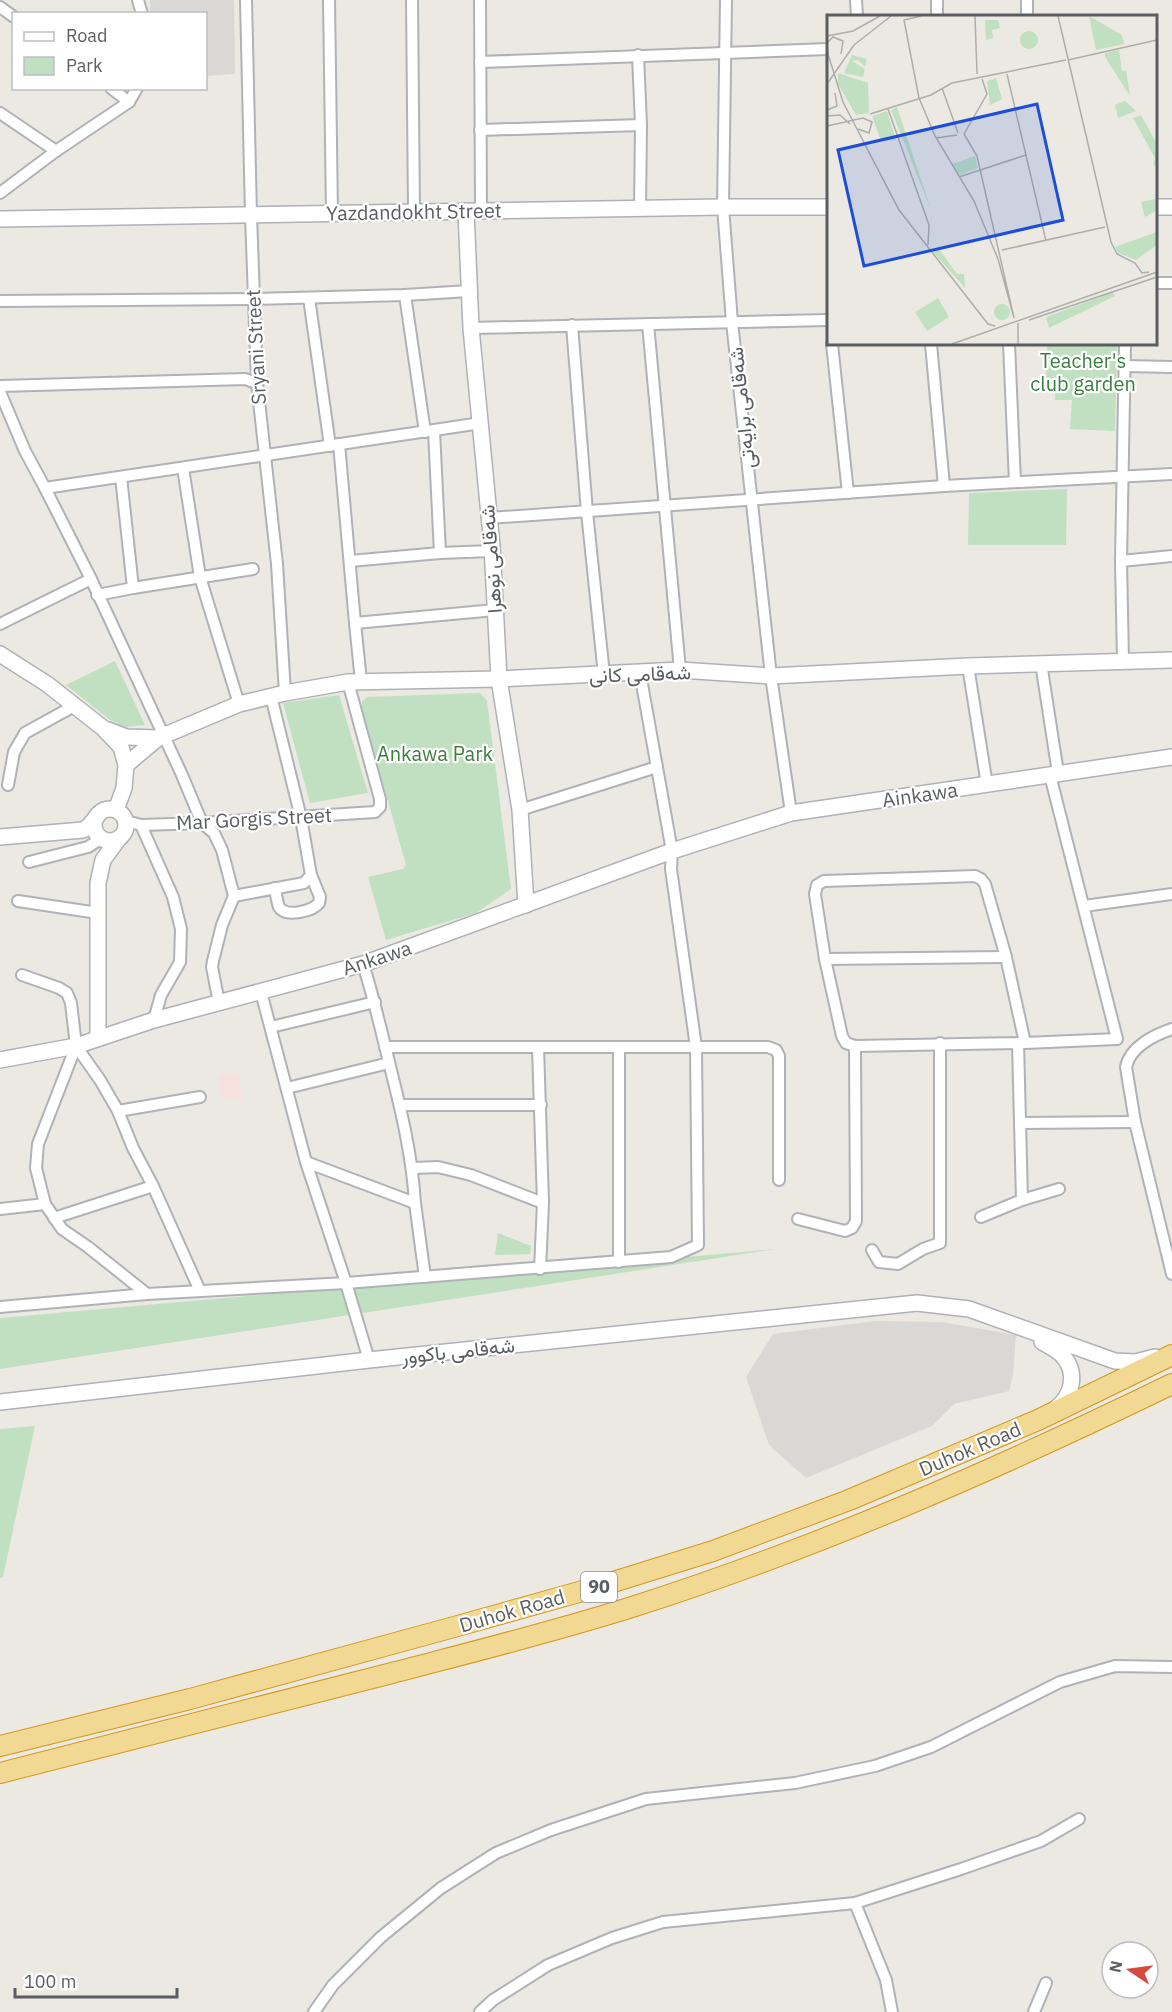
<svg xmlns="http://www.w3.org/2000/svg" width="1172" height="2012" viewBox="0 0 1172 2012" font-family="'IBM Plex Sans',Vazirmatn,sans-serif">
	<style>
		.industrial { fill: #dad8d4 }
		.medical { fill: #f7e1df }
		.green { fill: #c1e0c1 }
		.lines { fill: none; stroke-linecap: round; stroke-linejoin: round }
		.street-casing { stroke: #afb2b6; stroke-width: 14 }
		.secondary-casing { stroke: #aeb1b6; stroke-width: 18 }
		.highway-casing { stroke: #d49819; stroke-width: 22 }
		.street { stroke: #fff; stroke-width: 10 }
		.secondary { stroke: #fff; stroke-width: 15 }
		.highway { stroke: #f1d893; stroke-width: 20 }
		.labels { text-anchor: middle; stroke-width: 4.5; stroke-linejoin: round; paint-order: stroke }
		.shield { fill: #fff; stroke: #8c8e90; stroke-width: 1.5 }
		.shield-label { font-size: 18px; font-weight: bold; fill: #5a5d61 }
		.street-label { font-size: 20px; fill: #5a5d61; stroke: #fff }
		.park-label { font-size: 20px; fill: #3d7d40; stroke: #fff }
		.inset-road { fill: none; stroke: #adadaa; stroke-width: 1.5 }
		.view { fill: #1d4ed8; fill-opacity: 0.15; stroke: #1d4ed8; stroke-width: 3 }
		.inset-edge { fill: none; stroke: #5a5d61; stroke-width: 3 }
	</style>
	<rect width="100%" height="100%" fill="#ebe9e2"/>
	<g class="industrial">
		<path d="M150 0H234L235 74 206 76V14L150 13Z"/>
		<path d="M875 1321 942 1322 1016 1335 1013 1375 1009 1391 954 1404 932 1426 806 1478 769 1445 746 1377 773 1334Z"/>
	</g>
	<path class="medical" d="M240 1074 241 1097 221 1098 220 1075Z"/>
	<g class="green">
		<path d="M1047 344H1117L1115 431 1070 429 1072 400H1055V393L1046 392Z"/>
		<path d="M1067 489 1066 545H968L969 493Z"/>
		<path d="M115 661 145 725 125 727 110 720 66 685Z"/>
		<path d="M480 693 487 701 511 889 476 913 386 940 368 877 403 869 406 865 362 709V702L367 697Z"/>
		<path d="M339 695 368 793 310 803 283 703Z"/>
		<path d="M498 1233 531 1246 530 1254 495 1255Z"/>
		<path d="M776 1249 0 1369V1318Z"/>
		<path d="M35 1426 3 1577 0 1578V1429Z"/>
	</g>
	<g class="lines">
		<defs>
			<g id="street">
				<path d="M138 0 142 14"/>
				<path d="M246 0 251 215 257 383 277 564 285 693"/>
				<path d="M329 0 332 213"/>
				<path d="M412 0 414 212"/>
				<path d="M480 0 481 211"/>
				<path d="M726 0 723 207 732 322 771 676 791 813"/>
				<path d="M856 0 857 16"/>
				<path d="M937 0V16"/>
				<path d="M1027 0V16"/>
				<path d="M0 7 14 17"/>
				<path d="M638 55 641 125 640 208"/>
				<path d="M480 62 828 49"/>
				<path d="M111 88 129 102"/>
				<path d="M0 113 56 151"/>
				<path d="M480 130 641 125"/>
				<path d="M0 193 56 151 129 102 137 88"/>
				<path d="M1156 283H1172"/>
				<path d="M405 295 425 432"/>
				<path d="M309 298 330 446"/>
				<path d="M0 301 254 299 405 295 469 291"/>
				<path d="M648 324 680 670"/>
				<path d="M572 325 587 512 604 675"/>
				<path d="M471 328 828 320"/>
				<path d="M832 344 848 493"/>
				<path d="M931 344 944 486"/>
				<path d="M1009 344 1015 482"/>
				<path d="M1124 366 1172 367"/>
				<path d="M0 386 245 379 257 383"/>
				<path d="M0 392 25 451 45 488 91 579 182 775 202 823 214 833 222 850 234 896 222 925 213 961 212 967 219 1003"/>
				<path d="M434 431 440 553"/>
				<path d="M339 444 355 623 495 610"/>
				<path d="M183 468 200 577 239 704"/>
				<path d="M121 477 133 588"/>
				<path d="M45 488 481 423"/>
				<path d="M489 518 944 486 1172 474"/>
				<path d="M350 561 440 553 492 551"/>
				<path d="M1121 561 1172 556"/>
				<path d="M97 595 133 588 253 569"/>
				<path d="M355 623 361 681"/>
				<path d="M0 624 91 579"/>
				<path d="M1123 661 1121 561 1125 344"/>
				<path d="M1041 663 1058 773"/>
				<path d="M968 666 987 785"/>
				<path d="M8 785 14 752 25 733 74 706"/>
				<path d="M520 810 657 767"/>
				<path d="M126 821 141 825 202 823 375 812 380 807V799L348 682"/>
				<path d="M141 825 173 897 181 929 180 962 161 995 154 1020"/>
				<path d="M29 862 88 847 102 838"/>
				<path d="M275 888C276 894 277 902 279 907 286 918 313 911 319 903L320 897 311 875"/>
				<path d="M234 896 304 883 311 875 301 818 271 696"/>
				<path d="M18 901 98 913"/>
				<path d="M1084 906 1172 894"/>
				<path d="M825 959 1006 957"/>
				<path d="M22 975 59 988 67 993 71 1003 76 1046 38 1144 36 1168 45 1204 62 1229 88 1247 147 1294"/>
				<path d="M261 992 306 1162 346 1283 369 1360"/>
				<path d="M271 1027 375 1002"/>
				<path d="M1172 1029C1154 1035 1130 1047 1126 1067L1135 1122 1172 1274"/>
				<path d="M1018 1043 1022 1200"/>
				<path d="M1025 1043 1006 957 985 884 981 879 975 876 824 881 817 885 815 894 825 959 842 1036 846 1043 855 1046 1025 1043 1117 1039 1050 775"/>
				<path d="M76 1046 100 1080 118 1111 133 1148 153 1186 200 1291"/>
				<path d="M385 1047H768L776 1050 779 1056V1180"/>
				<path d="M538 1047 543 1203 540 1269"/>
				<path d="M619 1047V1262"/>
				<path d="M287 1088 389 1063"/>
				<path d="M400 1105H541"/>
				<path d="M118 1111 200 1097"/>
				<path d="M1020 1123 1135 1122"/>
				<path d="M306 1162 415 1203C412 1153 400 1106 388 1058 380 1026 373 995 363 964"/>
				<path d="M413 1168 438 1167 471 1175 543 1203"/>
				<path d="M415 1203 425 1277"/>
				<path d="M0 1209 45 1204"/>
				<path d="M981 1217 1022 1200 1059 1189"/>
				<path d="M54 1218 153 1186"/>
				<path d="M798 1219 845 1231 852 1228 856 1221 855 1046"/>
				<path d="M872 1250 879 1262 898 1264 923 1249 940 1243V1043"/>
				<path d="M0 1307 147 1294 346 1283 671 1257 698 1245 696 1047 671 869 672 851 640 673"/>
				<path d="M855 1903 886 1980 892 2012"/>
				<path d="M314 2012 333 1985 381 1937 441 1888 496 1853 551 1830 646 1799 795 1783 875 1766 931 1747 1060 1682 1115 1666 1172 1667"/>
				<path d="M480 2012 493 2000 548 1965 612 1938 663 1922 855 1903 961 1869 1041 1841 1079 1819"/>
				<path d="M1034 2012 1046 1983"/>
			</g>
			<g id="secondary">
				<path d="M1156 207H1172"/>
				<path d="M466 211 471 328 492 546 499 679 520 810 526 905"/>
				<path d="M0 219 723 207H828"/>
				<path d="M0 654 47 684 103 728 121 747 126 765 124 788 116 810"/>
				<path d="M108 730 126 737 158 738"/>
				<path d="M126 765 158 738 239 704 285 693 348 682 499 679 680 670 771 676 968 666 1172 660"/>
				<circle cx="110" cy="825" r="16"/>
				<path d="M0 837 83 830 89 826 98 815"/>
				<path d="M98 1037V883L103 860 119 838"/>
				<path d="M0 1060 76 1046 154 1020 363 964 672 851 791 813 1172 757"/>
				<path d="M1042 1342C1049 1346 1056 1349 1062 1355 1078 1372 1073 1396 1055 1409"/>
				<path d="M0 1402 369 1360 917 1303 969 1309 1115 1361 1135 1362 1155 1357"/>
			</g>
			<g id="highway">
				<path d="M0 1746 190 1699 454 1627 597 1587 713 1551 849 1500 1038 1420 1172 1355"/>
				<path d="M0 1773C131 1740 262 1707 392 1673 472 1652 553 1632 632 1607 818 1548 997 1469 1172 1384"/>
			</g>
		</defs>
		<use href="#street" class="street-casing"/>
		<use href="#secondary" class="secondary-casing"/>
		<use href="#highway" class="highway-casing"/>
		<use href="#street" class="street"/>
		<use href="#secondary" class="secondary"/>
		<use href="#highway" class="highway"/>
	</g>
	<g class="labels">
		<rect class="shield" x="581" y="1572" width="36" height="30" rx="4.5"/>
		<g class="shield-label">
			<text x="599" y="1593">90</text>
		</g>
		<g class="street-label">
			<text transform="translate(414 212) rotate(-1)" y="7">Yazdandokht Street</text>
			<text transform="translate(256 347) rotate(-93)" y="7">Sryani Street</text>
			<text transform="translate(742 408) rotate(-96)" y="7">شەقامی برایەتی</text>
			<text transform="translate(491 559) rotate(-94)" y="7">شەقامی نوهرا</text>
			<text transform="translate(640 674) rotate(-2)" y="7">شەقامی کانی</text>
			<text transform="translate(920 795) rotate(-8)" y="7">Ainkawa</text>
			<text transform="translate(254 819) rotate(-3)" y="7">Mar Gorgis Street</text>
			<text transform="translate(377 958) rotate(-18)" y="7">Ankawa</text>
			<text transform="translate(458 1351) rotate(-6)" y="7">شەقامی باکوور</text>
			<text transform="translate(970 1449) rotate(-23)" y="7">Duhok Road</text>
			<text transform="translate(512 1611) rotate(-16)" y="7">Duhok Road</text>
		</g>
		<g class="park-label">
			<text x="1083" y="368">Teacher's<tspan x="1083" dy="23">club garden</tspan></text>
			<text x="435" y="761">Ankawa Park</text>
		</g>
	</g>
	<g transform="translate(827 15)">
		<rect width="330" height="330" fill="#ebe9e2"/>
		<path d="M262 1 295 20 297 29 269 35ZM158 5H171L173 13 165 15 166 23 159 25ZM193 25a9 9 0 1 1 18 0a9 9 0 1 1-18 0ZM292 35 295 56 299 55 303 81 278 42V38ZM25 40 40 44 38 52 31 45 25 46 38 54 36 62 17 58ZM11 58 41 68 42 98 29 100 11 69ZM169 63 175 84 163 90 160 66ZM298 86 309 96 291 103 288 90ZM70 92 104 195 64 95ZM60 96 69 125 54 126 45 101ZM314 100 330 129V150L326 151 328 143 306 103ZM148 141 151 153 133 160 125 149ZM328 184 330 195 318 202 314 187ZM330 217V230L309 245 291 238 288 232ZM112 234 130 259H137L138 273 106 237ZM286 277 288 281 222 313 219 302ZM111 283 122 302 100 316 88 297ZM167 297a8 8 0 1 1 16 0a8 8 0 1 1-16 0Z" fill="#c1e0c1"/>
		<path class="inset-road" d="M94 1 77 5 92 83 108 121 147 186 171 244 187 303 150 141 137 119M148 1 150 59M231 1 284 227 290 239 308 248 315 258 322 257M0 21 26 16 53 1M0 36 16 87 72 195 161 309 168 311M1 40 0 28 6 22 16 26 14 39M241 45 330 25M180 59 219 226M0 69 27 30 64 1M115 73 131 118M61 94 102 210 101 230M0 95 10 91 8 78M43 99 104 80 125 68 239 45M0 101 13 100 23 109M0 111 36 103 45 107 42 118 31 114M137 119 160 79 155 64M109 123 130 120M132 162 199 140M175 235 278 212M202 305 330 262M125 329 330 257M191 329V308"/>
		<path class="view" d="M210 89 236 205 37 251 11 135Z"/>
		<rect width="330" height="330" class="inset-edge"/>
	</g>
	<rect x="12" y="12" width="195" height="78" fill="#ffffff" stroke="#bdbec0" stroke-width="1.5"/>
	<rect x="24" y="32" width="30" height="9" fill="#ffffff" stroke="#bdbec0" stroke-width="1.5"/>
	<text x="66" y="42" font-size="18" fill="#5a5d61">Road</text>
	<rect x="24" y="57" width="30" height="18" fill="#c1e0c1" stroke="#bdbec0" stroke-width="1.5"/>
	<text x="66" y="72" font-size="18" fill="#5a5d61">Park</text>
	<g transform="translate(1130 1970) rotate(283)"><circle r="28" fill="#ffffff" stroke="#bdbec0" stroke-width="1.5"/>
	<path d="M0-4.5L10 22L0 15L-10 22Z" fill="#d5493e"/>
	<text y="-9" font-size="16" font-weight="bold" text-anchor="middle" fill="#5a5d61">N</text>
	</g>
	<path d="M15 1988v9h162v-9" fill="none" stroke="#5a5d61" stroke-width="3"/>
	<text x="24" y="1988" font-size="18" fill="#5a5d61" stroke="#ffffff" stroke-width="4.5" paint-order="stroke">100 m</text>
</svg>
